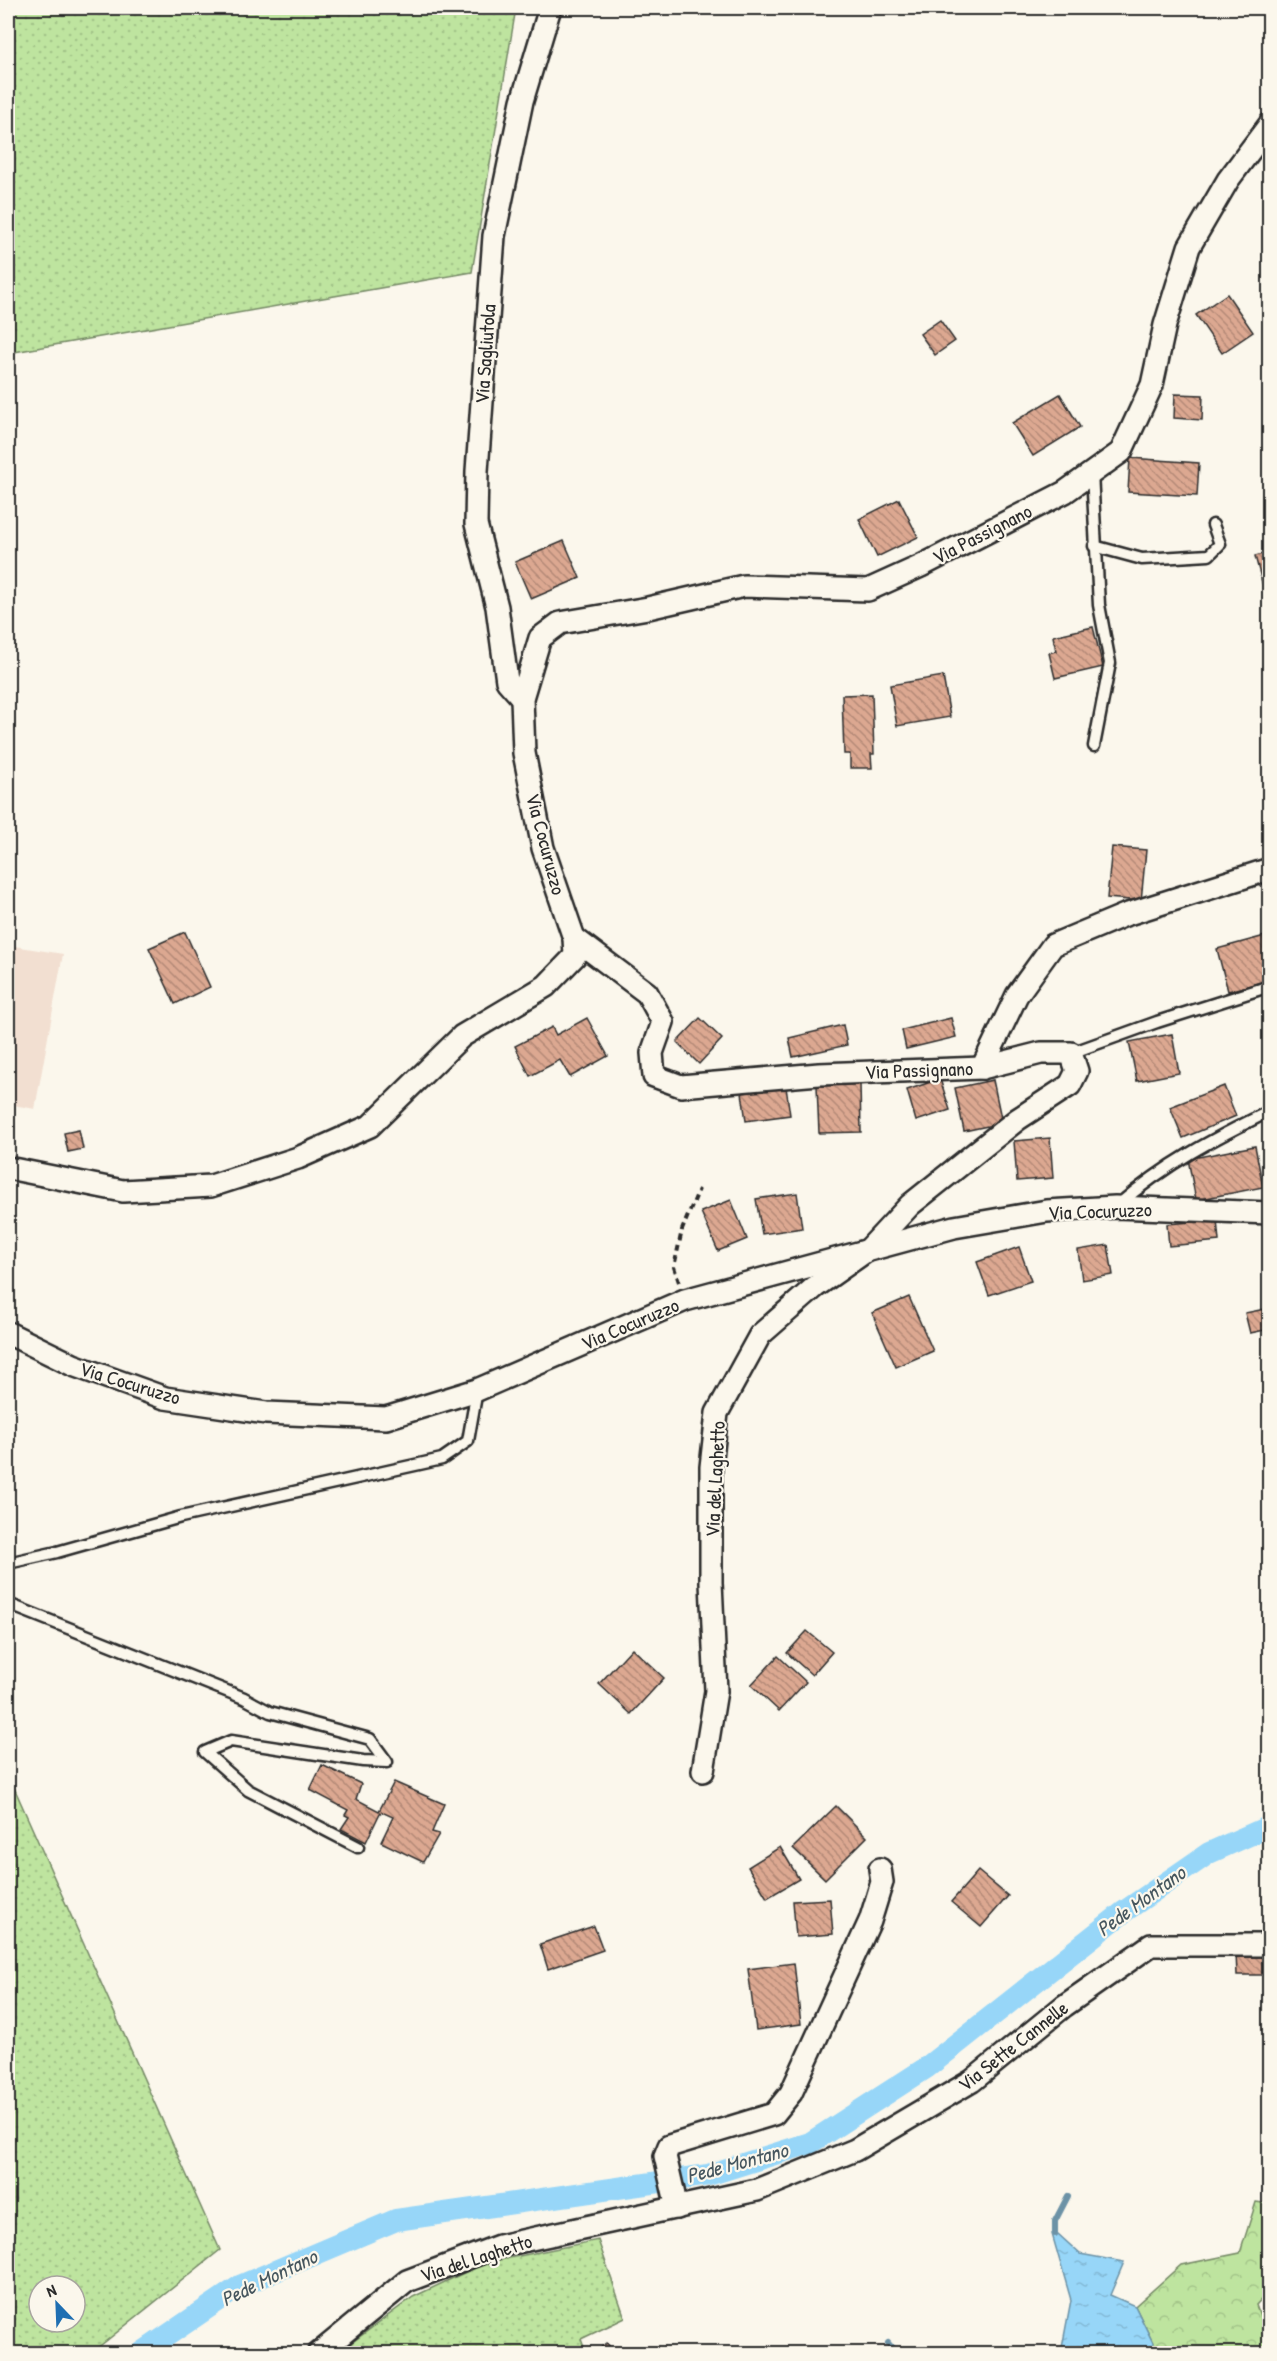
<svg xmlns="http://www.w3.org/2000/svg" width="1277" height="2361" viewBox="0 0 1277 2361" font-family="'Patrick Hand',sans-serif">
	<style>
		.built { fill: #f2dfd1 }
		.grass { fill: url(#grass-dots); stroke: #748865; stroke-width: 1.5; fill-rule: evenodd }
		.forest { fill: url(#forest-crowns); stroke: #748865; stroke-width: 1.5 }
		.water { fill: url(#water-ripples); stroke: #6c92a6; stroke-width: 1.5 }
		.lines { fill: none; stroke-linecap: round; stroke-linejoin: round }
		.stream { stroke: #6c92a6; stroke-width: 6 }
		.canal { stroke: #97d6f8; stroke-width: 22 }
		.building { fill: url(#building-back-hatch); stroke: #2b2b2b; stroke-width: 1.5 }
		.service-casing { stroke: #2b2b2b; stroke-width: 15 }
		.minor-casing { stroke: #2b2b2b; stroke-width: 26 }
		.path { stroke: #2b2b2b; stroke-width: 4; stroke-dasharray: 6 4.5; stroke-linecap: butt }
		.service { stroke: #fbf7ec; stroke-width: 10 }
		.minor { stroke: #fbf7ec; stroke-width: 21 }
		.labels { text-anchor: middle; stroke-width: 4.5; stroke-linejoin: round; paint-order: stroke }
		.street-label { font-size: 20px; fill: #2b2b2b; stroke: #fbf7ec }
		.water-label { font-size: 21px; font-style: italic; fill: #46565e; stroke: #fbf7ec }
	</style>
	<defs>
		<pattern id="grass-dots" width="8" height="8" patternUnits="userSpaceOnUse" patternTransform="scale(1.5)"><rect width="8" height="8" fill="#bee49f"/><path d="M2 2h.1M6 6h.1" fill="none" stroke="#a3c489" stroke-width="1.8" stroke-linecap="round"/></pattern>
		<pattern id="forest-crowns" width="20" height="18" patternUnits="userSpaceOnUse" patternTransform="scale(1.5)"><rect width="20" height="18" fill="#bee49f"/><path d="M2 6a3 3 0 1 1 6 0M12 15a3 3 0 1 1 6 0" fill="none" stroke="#a3c489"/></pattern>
		<pattern id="water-ripples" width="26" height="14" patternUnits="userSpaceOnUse" patternTransform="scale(1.5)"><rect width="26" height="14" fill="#97d6f8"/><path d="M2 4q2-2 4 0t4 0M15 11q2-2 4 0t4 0" fill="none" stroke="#82b8d5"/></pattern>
		<pattern id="building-back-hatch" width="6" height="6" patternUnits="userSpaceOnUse" patternTransform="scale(1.5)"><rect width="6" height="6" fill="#dca891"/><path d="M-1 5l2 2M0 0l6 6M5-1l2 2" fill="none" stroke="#b38977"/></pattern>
	</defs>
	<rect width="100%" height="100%" fill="#fbf7ec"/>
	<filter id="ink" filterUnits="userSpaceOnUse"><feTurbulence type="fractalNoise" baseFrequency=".0167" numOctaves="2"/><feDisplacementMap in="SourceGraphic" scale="12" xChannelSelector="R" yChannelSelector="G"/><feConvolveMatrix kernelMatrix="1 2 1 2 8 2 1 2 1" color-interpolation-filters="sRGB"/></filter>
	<g filter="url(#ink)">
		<path class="built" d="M8 945 63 954 35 1109 8 1104Z"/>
		<g class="grass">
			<path d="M8 8H516L472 272 8 353Z"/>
			<path d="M8 1774 220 2250 91 2353H8ZM39 2286H75V2322H39Z"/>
			<path d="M598 2240 625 2318 581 2339 586 2353H338L413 2297 485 2263Z"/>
		</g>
		<path class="forest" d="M1256 2202 1269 2204V2291L1256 2305 1269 2341V2353H1158L1135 2306 1181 2265 1240 2253Z"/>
		<path class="water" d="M1052 2234H1058L1080 2254 1124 2262 1110 2295 1135 2306 1158 2353H1061L1071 2300Z"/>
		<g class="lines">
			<g class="stream">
				<path d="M1055 2234V2221L1068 2196"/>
				<path d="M888 2343 897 2354"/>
			</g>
			<path class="canal" d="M140 2354 240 2286 396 2220 708 2175 810 2143 926 2068 1125 1911 1209 1853 1270 1826"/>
		</g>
		<g class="building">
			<path d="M1227 294 1253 332 1222 353 1196 315Z"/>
			<path d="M940 320 955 341 935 355 920 334Z"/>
			<path d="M1060 394 1080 427 1033 456 1012 423Z"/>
			<path d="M1175 394 1203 395 1202 420 1174 418Z"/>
			<path d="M1130 458 1199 463 1197 496 1128 492Z"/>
			<path d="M899 499 918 537 877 557 859 519Z"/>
			<path d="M564 541 580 578 531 599 515 562Z"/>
			<path d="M1270 552V612L1255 556Z"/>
			<path d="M1093 627 1103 667 1055 678 1049 653 1056 651 1053 636Z"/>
			<path d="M943 676 950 717 897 726 890 685Z"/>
			<path d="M872 694 874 754H871L872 768H850V754H844L842 695Z"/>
			<path d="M1112 847 1146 850 1141 901 1107 898Z"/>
			<path d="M185 932 210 987 175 1004 149 948Z"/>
			<path d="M1265 936 1270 953V980L1228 991 1217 949Z"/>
			<path d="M587 1018 608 1056 570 1077 560 1060 530 1076 515 1046 552 1027 556 1035Z"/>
			<path d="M700 1018 722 1039 699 1064 677 1042Z"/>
			<path d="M951 1018 956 1037 906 1049 902 1030Z"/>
			<path d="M843 1025 847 1045 793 1057 789 1038Z"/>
			<path d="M1172 1034 1179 1073 1137 1081 1129 1042Z"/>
			<path d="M940 1079 950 1110 916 1121 907 1090Z"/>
			<path d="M993 1080 1002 1123 964 1131 955 1088Z"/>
			<path d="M860 1084 861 1132 819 1133 817 1086Z"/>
			<path d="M1224 1086 1236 1116 1183 1138 1170 1107Z"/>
			<path d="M786 1087 790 1115 746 1121 742 1093Z"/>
			<path d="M79 1130 83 1149 68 1152 64 1133Z"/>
			<path d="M1050 1138 1053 1178 1017 1181 1014 1141Z"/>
			<path d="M1255 1146 1263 1187 1196 1200 1188 1159Z"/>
			<path d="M797 1193 802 1228 762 1234 756 1199Z"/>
			<path d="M731 1200 747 1239 718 1251 701 1212Z"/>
			<path d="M1217 1220 1219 1241 1169 1246 1167 1224Z"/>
			<path d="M1108 1245 1113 1275 1082 1280 1078 1250Z"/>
			<path d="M1019 1247 1031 1281 989 1295 977 1262Z"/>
			<path d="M909 1297 933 1351 896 1367 872 1313Z"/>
			<path d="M1270 1308V1329L1250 1333 1245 1313Z"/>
			<path d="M807 1631 832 1652 812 1675 787 1653Z"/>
			<path d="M632 1648 664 1678 631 1714 599 1684Z"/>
			<path d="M778 1656 806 1682 779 1711 751 1685Z"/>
			<path d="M322 1765 361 1784 356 1799 379 1811 394 1782 444 1804 432 1832 439 1834 423 1862 381 1842 393 1817 382 1812 380 1813 366 1842 341 1829 349 1817 345 1815 348 1810 310 1790Z"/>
			<path d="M836 1806 867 1837 825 1879 793 1848Z"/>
			<path d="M780 1847 799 1879 767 1898 748 1867Z"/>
			<path d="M978 1871 1008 1896 981 1927 951 1902Z"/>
			<path d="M830 1899 833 1934 796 1937 793 1901Z"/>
			<path d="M594 1926 603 1950 548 1969 540 1944Z"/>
			<path d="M1236 1953H1270V1975H1237Z"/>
			<path d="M794 1963 801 2024 756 2030 748 1969Z"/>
			<path d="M607 2343 615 2354H592Z"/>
		</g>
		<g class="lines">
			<defs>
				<g id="service">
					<path d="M1092 473 1099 605 1110 663 1094 746"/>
					<path d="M1094 546 1142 559 1209 555 1220 544 1213 525"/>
					<path d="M1071 1053 1157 1022 1270 986"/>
					<path d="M1118 1205C1167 1163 1213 1139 1270 1111"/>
					<path d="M8 1563 57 1552 181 1517 442 1459 468 1441 477 1390"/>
					<path d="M8 1604 244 1698 270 1712 370 1739 387 1762 363 1761 231 1741 205 1752 248 1790 358 1847"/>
				</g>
				<g id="minor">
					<path d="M522 698 507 681 497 607 476 524 477 471 494 236 522 101 550 8"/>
					<path d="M574 938 647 993 663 1022 652 1053 654 1076 681 1086 819 1074 982 1068 1041 1053H1071L1077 1071 1070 1085 1018 1119 910 1205 869 1249 815 1287 760 1335 717 1413 711 1467V1582L716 1691 703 1771"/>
					<path d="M982 1068 1017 995 1053 945 1125 915 1270 869"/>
					<path d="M8 1168 123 1191 211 1186 298 1158 370 1126 462 1036 546 986 575 956 574 938 543 848 524 753 522 698 540 638 560 623 648 608 744 586 868 590 921 566 1065 492 1121 452 1152 385 1165 325 1189 247 1228 180 1270 124"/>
					<path d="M8 1333 73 1365 165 1398 266 1413 386 1418 477 1390 685 1300 954 1227 1047 1211 1115 1207 1270 1213"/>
					<path d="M677 2208 665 2156 669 2146 774 2114 791 2093 870 1921 882 1882 880 1869"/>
					<path d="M318 2354 407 2281 499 2246 757 2190 855 2150 972 2081 1064 2006 1151 1945H1270"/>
				</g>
			</defs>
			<use href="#service" class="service-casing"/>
			<use href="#minor" class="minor-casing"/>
			<path class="path" d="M679 1282 674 1267 682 1230 699 1189"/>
			<use href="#service" class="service"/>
			<use href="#minor" class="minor"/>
		</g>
	</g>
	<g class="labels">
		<g class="street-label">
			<text transform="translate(485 354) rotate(-86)" y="7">Via Sagliutola</text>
			<text transform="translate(982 534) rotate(-27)" y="7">Via Passignano</text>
			<text transform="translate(546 844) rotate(75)" y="7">Via Cocuruzzo</text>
			<text transform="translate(919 1070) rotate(-2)" y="7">Via Passignano</text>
			<text transform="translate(1100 1211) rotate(-2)" y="7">Via Cocuruzzo</text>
			<text transform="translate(630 1324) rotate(-23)" y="7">Via Cocuruzzo</text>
			<text transform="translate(130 1383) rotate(17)" y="7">Via Cocuruzzo</text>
			<text transform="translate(715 1479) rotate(-87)" y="7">Via del Laghetto</text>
			<text transform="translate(1013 2046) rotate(-38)" y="7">Via Sette Cannelle</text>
			<text transform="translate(476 2258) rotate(-18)" y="7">Via del Laghetto</text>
		</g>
		<g class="water-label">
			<text transform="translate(1141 1901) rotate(-36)" y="7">Pede Montano</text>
			<text transform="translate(737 2163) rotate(-15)" y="7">Pede Montano</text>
			<text transform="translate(269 2278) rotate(-26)" y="7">Pede Montano</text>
		</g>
	</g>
	<rect width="1277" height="2361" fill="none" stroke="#fbf7ec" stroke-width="30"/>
	<rect x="15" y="15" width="1247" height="2331" fill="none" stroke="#2b2b2b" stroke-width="2" filter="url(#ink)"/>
	<g transform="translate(57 2304) rotate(337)"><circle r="28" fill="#fbf7ec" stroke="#a8a59f" stroke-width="1.5"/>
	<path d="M0-4.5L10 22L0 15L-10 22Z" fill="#1f6fb2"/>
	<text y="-9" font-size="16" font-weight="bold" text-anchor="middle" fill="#2b2b2b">N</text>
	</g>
</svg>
